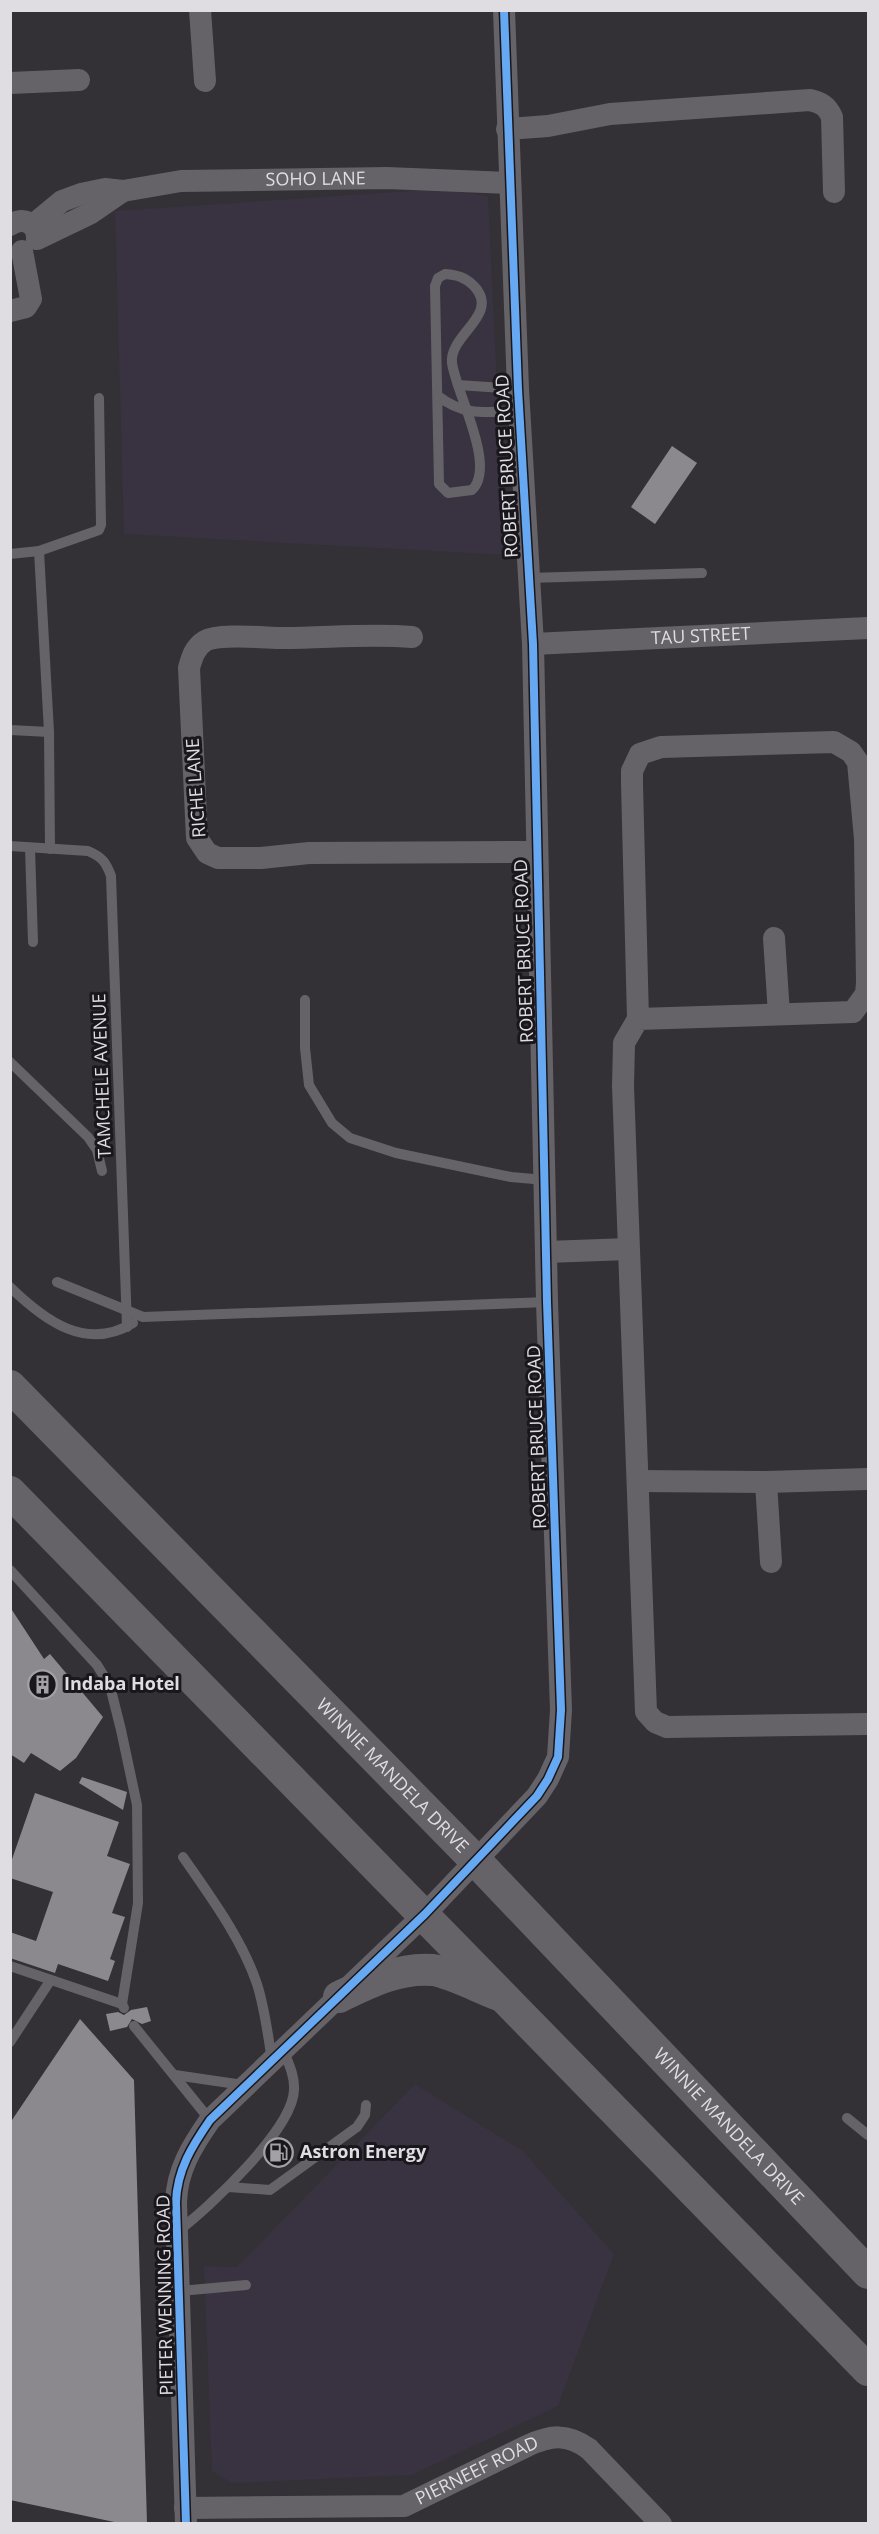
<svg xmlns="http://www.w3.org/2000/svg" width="879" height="2534" viewBox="0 0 879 2534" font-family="'Open Sans',sans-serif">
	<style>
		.built { fill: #393240 }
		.building { fill: #8b898e }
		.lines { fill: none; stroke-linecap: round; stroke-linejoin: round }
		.service { stroke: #656367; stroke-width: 10 }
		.minor { stroke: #656367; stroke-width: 22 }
		.secondary { stroke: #656367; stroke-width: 32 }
		.cycleway-casing { stroke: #19171c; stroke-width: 11 }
		.cycleway { stroke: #66a8f1; stroke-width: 8 }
		.labels { text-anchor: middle; stroke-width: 6; stroke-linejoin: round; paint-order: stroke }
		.street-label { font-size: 18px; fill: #dfdce2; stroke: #19171c }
		.poi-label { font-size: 18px; font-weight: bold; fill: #dfdce2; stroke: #19171c; text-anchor: start }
	</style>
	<rect width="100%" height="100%" fill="#333036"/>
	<g class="built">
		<path d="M440 189 488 196 505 555 124 534 115 211Z"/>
		<path d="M415 2084 523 2151 614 2254 558 2406 412 2475 232 2483 212 2471 204 2266 237 2267Z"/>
	</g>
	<g class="building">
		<path d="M672 446 697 463 655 524 631 507Z"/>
		<path d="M10 1607 44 1659 50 1654 103 1717 76 1758 60 1771 31 1753 24 1763 10 1754Z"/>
		<path d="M82 1777 127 1792 123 1810 79 1783Z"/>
		<path d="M35 1793 119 1822 107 1856 130 1864 112 1913 125 1917 110 1959 115 1961 108 1981 58 1964 55 1973 10 1958V1932L36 1941 53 1892 10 1878V1865Z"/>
		<path d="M147 2007 151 2021 142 2024 132 2019 127 2027 110 2031 106 2014 118 2012 124 2015 131 2010Z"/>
		<path d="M80 2019 134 2080 147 2523H119L10 2500V2123Z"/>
	</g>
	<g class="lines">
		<g class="service">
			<path d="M445 274C457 275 465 277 474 286 501 315 449 334 452 363 456 393 497 466 472 490L448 493 439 484 435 286 438 278Z"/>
			<path d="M458 385 518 389"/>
			<path d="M438 396C465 417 487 412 519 411"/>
			<path d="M39 551 49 732 50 849"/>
			<path d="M10 554 39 551 99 530 101 525 99 398"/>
			<path d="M528 578 702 573"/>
			<path d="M10 730 49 732"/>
			<path d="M10 846 88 851C102 857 106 862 111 876L127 1327"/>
			<path d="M30 848 33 942"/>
			<path d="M305 1000V1048L309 1085 332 1123 350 1138 396 1153 511 1177 545 1180"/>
			<path d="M10 1062 88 1137 97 1150 102 1171"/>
			<path d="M57 1282 143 1317 547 1302"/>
			<path d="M10 1287C44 1320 86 1352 133 1323"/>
			<path d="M10 1570 97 1665 110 1686 121 1730 137 1805 138 1903 122 2004"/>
			<path d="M183 1857C210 1896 242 1939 257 1984 265 2009 268 2035 272 2061"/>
			<path d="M10 1966 122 2004 124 2008"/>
			<path d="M134 2026 210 2120"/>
			<path d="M10 2042 50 1981"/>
			<path d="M175 2075 243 2085"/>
			<path d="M847 2118 868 2135"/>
			<path d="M228 2187 270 2190 357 2127 365 2115 366 2105"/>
			<path d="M178 2231C209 2208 293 2129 294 2090 295 2076 288 2062 283 2050"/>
			<path d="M180 2291 246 2285"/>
		</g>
		<g class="minor">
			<path d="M200 10 205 81"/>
			<path d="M10 83 79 80"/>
			<path d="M507 129 548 126 610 114 810 100C822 103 827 106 832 117L834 192"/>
			<path d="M10 225C23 216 37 223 37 238"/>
			<path id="s1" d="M33 225 62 201 81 194 105 189 123 191 181 181 387 178 509 183"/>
			<path d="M37 239 91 213 123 191"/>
			<path d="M10 311 26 307 31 299 22 251"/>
			<path d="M412 637C369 633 327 638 283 638 266 638 219 633 205 641 195 647 192 657 189 668L197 838 207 853 218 858H261L309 853 536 852"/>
			<path id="s2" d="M533 644 868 628"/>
			<path d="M774 938 779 1014"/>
			<path d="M638 1019 853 1012 866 994 867 983 865 839 858 762 851 752 834 742 661 747 640 754 632 771V784L638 1019 624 1043 623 1086 646 1712 655 1722 667 1727 868 1724"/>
			<path d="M547 1252 628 1249"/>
			<path d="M638 1481 766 1482 868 1479"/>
			<path d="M766 1482 771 1562"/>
			<path id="s3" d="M185 2508 404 2506 527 2446C551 2435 567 2433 589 2449L661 2524"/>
			<path d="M186 2524 176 2202C177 2170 192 2146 210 2120L425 1914 537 1796 548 1779 558 1757 561 1710 547 1302 533 644 518 389 504 10"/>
		</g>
		<g class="secondary">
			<path id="s4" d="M10 1386 477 1862 868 2273"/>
			<path d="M10 1492 868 2370"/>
			<path d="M339 1997C368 1983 399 1967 433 1970 452 1973 480 1988 499 1995"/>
		</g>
		<defs>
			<path id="cycleway" d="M186 2524 176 2202C177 2170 192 2146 210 2120L425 1914 537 1796 548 1779 558 1757 561 1710 547 1302 533 644 518 389 504 10"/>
		</defs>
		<use href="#cycleway" class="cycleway-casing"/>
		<use href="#cycleway" class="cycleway"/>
	</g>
	<defs>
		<symbol id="building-ring" viewBox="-11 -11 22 22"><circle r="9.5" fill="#19171c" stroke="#a3a0a6" stroke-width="1.5"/><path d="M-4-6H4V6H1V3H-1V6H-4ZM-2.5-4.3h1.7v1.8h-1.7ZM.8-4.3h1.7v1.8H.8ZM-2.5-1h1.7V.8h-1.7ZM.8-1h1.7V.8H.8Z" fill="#a3a0a6"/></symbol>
		<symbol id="fuel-ring" viewBox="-11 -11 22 22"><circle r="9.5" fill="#19171c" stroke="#a3a0a6" stroke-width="1.5"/><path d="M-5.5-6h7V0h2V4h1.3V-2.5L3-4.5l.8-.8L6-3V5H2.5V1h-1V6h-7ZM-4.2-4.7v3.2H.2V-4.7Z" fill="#a3a0a6"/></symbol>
	</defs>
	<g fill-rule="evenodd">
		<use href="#building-ring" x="26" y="1668" width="33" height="33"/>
		<use href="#fuel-ring" x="262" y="2136" width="33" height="33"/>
	</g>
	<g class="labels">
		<g class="street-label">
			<text dy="6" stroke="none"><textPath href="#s1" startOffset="294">SOHO LANE</textPath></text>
			<text transform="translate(507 466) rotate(-93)" y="6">ROBERT BRUCE ROAD</text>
			<text dy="6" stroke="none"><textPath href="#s2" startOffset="168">TAU STREET</textPath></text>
			<text transform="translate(196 788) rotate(-94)" y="6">RICHE LANE</text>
			<text transform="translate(524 951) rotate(-92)" y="6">ROBERT BRUCE ROAD</text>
			<text transform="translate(102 1076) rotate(-92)" y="6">TAMCHELE AVENUE</text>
			<text transform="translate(537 1437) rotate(-92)" y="6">ROBERT BRUCE ROAD</text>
			<text dy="6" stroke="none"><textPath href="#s4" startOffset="546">WINNIE MANDELA DRIVE</textPath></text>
			<text dy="6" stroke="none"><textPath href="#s4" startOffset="1032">WINNIE MANDELA DRIVE</textPath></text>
			<text transform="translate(165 2295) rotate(-91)" y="6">PIETER WENNING ROAD</text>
			<text dy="6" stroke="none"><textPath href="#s3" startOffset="300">PIERNEEF ROAD</textPath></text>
		</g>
		<g class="poi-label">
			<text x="64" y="1690">Indaba Hotel</text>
			<text x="300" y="2158">Astron Energy</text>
		</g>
	</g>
	<rect width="879" height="2534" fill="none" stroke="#dfdce2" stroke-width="24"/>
</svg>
